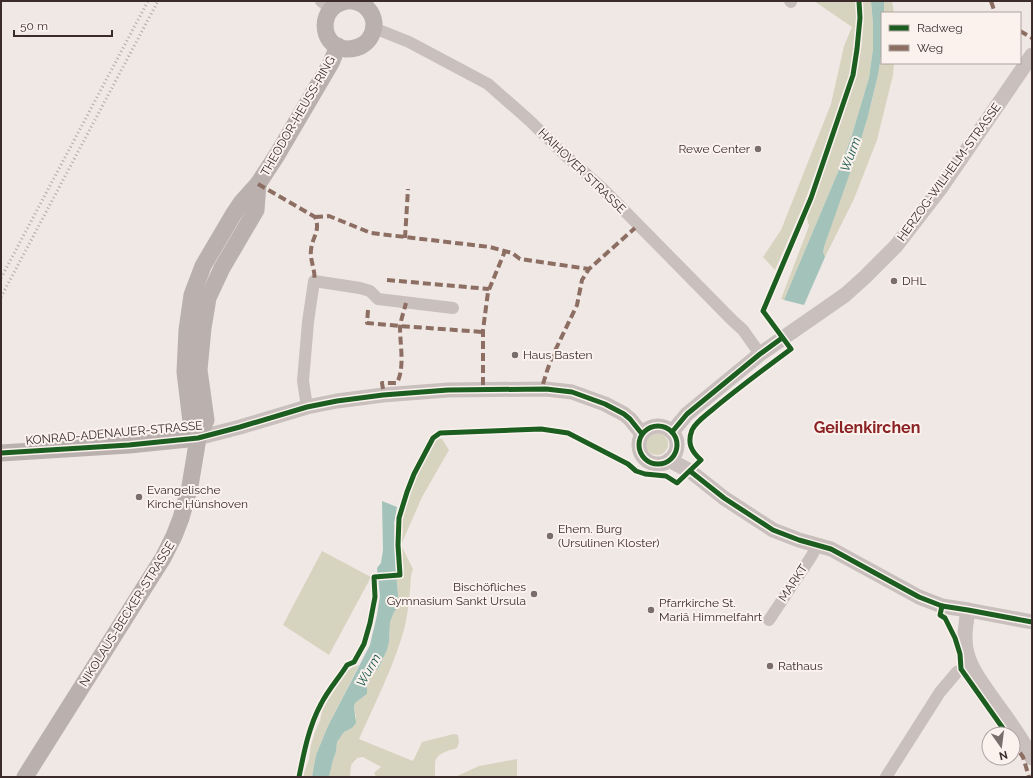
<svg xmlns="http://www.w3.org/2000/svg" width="1033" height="778" viewBox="0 0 1033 778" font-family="Raleway,sans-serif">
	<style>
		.green { fill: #d6d4bf }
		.water { fill: #a2c2ba }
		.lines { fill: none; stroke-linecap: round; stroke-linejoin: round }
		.minor { stroke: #c9c0be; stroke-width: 12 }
		.tertiary { stroke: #c9c0be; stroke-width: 15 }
		.secondary { stroke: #bab0ae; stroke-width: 17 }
		.rail { stroke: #b1aaa8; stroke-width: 3; stroke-dasharray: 1 3; stroke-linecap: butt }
		.quiet { stroke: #8d6e63; stroke-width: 4; stroke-dasharray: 8 4; stroke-linecap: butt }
		.cycleway-casing { stroke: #fbf2ee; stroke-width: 8 }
		.cycleway { stroke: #1b5e20; stroke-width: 5 }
		.poi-dot { fill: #7a6e6c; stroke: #fbf2ee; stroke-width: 1.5 }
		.labels { text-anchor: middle; stroke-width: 4; stroke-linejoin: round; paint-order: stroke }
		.street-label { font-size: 12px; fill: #3b2c2b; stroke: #fbf2ee }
		.poi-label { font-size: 12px; fill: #3b2c2b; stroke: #fbf2ee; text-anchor: start }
		.water-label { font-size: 13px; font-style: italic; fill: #205d52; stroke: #fbf2ee }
		.district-label { font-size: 16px; font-weight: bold; fill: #8b2324; stroke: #fbf2ee }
	</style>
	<rect width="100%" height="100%" fill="#f0e8e5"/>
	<g class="green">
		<path d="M814 1H856V29L853 64 847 86 803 206 775 270 763 257 781 230 831 104 844 46 852 27Z"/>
		<path d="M862 1H871L873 24V49L869 78 851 138 841 165 784 300 781 299 809 226 806 214 819 184 852 86 858 64 862 37Z"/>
		<path d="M884 1H892L894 13H884Z"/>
		<path d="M882 50V63H894L893 75 877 140 854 199 825 257 823 252 825 244C839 201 856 159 868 116 874 94 879 72 882 50Z"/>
		<circle cx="657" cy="444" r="11"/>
		<path d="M437 438 442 439 449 450 422 497 401 545 413 569C410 576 411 583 410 591 409 604 407 617 404 630 393 668 375 703 359 739L413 761 422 742 454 734 458 735 459 742 457 748C449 751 436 752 435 764 435 768 435 773 435 777H376L374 773 381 767 363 757 357 758 351 765 350 777H329L333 760 336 752 337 742 344 732 350 729 356 718 354 707 355 703 367 694V678L372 672 378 669 387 650 389 642 390 622 394 612 399 606 396 572 394 524 402 523 409 495 416 477Z"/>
		<path d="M322 551 371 577 329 655 283 625Z"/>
		<path d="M359 665 328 726 316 755 312 777H303L304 773 309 759 311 745 315 732 320 721 322 711 329 698 347 671 353 667Z"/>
		<path d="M517 759V777H455L479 766Z"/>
	</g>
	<g class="water">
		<path d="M871 1H884V13H882V50L878 75 868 116 857 153 825 244 823 252 825 257 804 305 784 300 841 165 851 138 869 78 873 49V24Z"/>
		<path d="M382 501 397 507 394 524 396 572 399 606 394 612 390 622 389 642 387 650 378 669 372 672 367 678V694L355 703 354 707 356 723 352 728 344 732 337 742 336 752 333 760 329 777H312L316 755 328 726 370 645 377 615 380 596 377 568 381 563 383 550Z"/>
	</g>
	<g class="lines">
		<g class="minor">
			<path d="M321 1 331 9"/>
			<path d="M790 1 791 2"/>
			<path d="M374 28 409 42 488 84 530 121 565 155 603 189 732 320 743 330 760 354"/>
			<path d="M307 407 303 381 308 322 314 281 360 288 370 291 378 299 453 308"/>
			<path d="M769 620 811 557 817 546"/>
			<path d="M886 777 940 692 957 672 971 664"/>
		</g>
		<g class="tertiary">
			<circle cx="658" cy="445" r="19"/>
			<path d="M672 432 687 414 760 354 845 295 865 277 896 246 940 189 1032 55"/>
			<path d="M198 438 240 427 307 407 337 401 383 395 448 390 546 389 572 392 605 404 624 414 630 419 642 434"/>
			<path d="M669 460 690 471 724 498 773 530 799 540 831 549 919 597 942 606 968 610 1032 622"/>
			<path d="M968 610C966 624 963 639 967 653 971 669 982 683 991 696 1005 716 1021 736 1032 758"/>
		</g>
		<g class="secondary">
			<path d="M347 1C318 5 318 46 346 49 353 49 359 48 364 44 370 40 374 32 374 23 373 12 364 2 352 1"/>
			<path d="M198 438 191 422 185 372 187 330 192 295 203 266 233 215 241 203 258 184 277 155 331 63 338 46"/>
			<path d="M1 453 129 445 198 438"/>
			<path d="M25 777 139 596 163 558 174 536 181 518 190 486 198 438 206 420 199 370 203 328 208 298 222 268 256 210 258 184"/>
		</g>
		<g class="rail">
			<path d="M1 278 148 1"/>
			<path d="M1 297 158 1"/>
		</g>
		<g class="quiet">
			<path d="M991 1 995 13"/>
			<path d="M1020 31 1032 38"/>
			<path d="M258 184 315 217C321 231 312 237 311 250 310 258 313 264 314 272 315 275 314 278 314 281"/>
			<path d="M315 217 329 216 371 233 490 247 512 253 520 259 589 269"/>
			<path d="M405 238 408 189"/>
			<path d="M387 280 489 289"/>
			<path d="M368 310 367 323 400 326 483 332"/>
			<path d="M543 384 547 371 552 357 577 305 582 280 589 269 635 228"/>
			<path d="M483 385V330L488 292 505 251"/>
			<path d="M383 389 382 383H397C405 367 400 345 400 327 401 319 404 311 406 303"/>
			<path d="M1013 743 1023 757 1029 777"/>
		</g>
		<defs>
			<g id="cycleway">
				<circle cx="658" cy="445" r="19"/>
				<path d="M672 432 687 414 760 354 782 338"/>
				<path d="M1 453 129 445 198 438 240 427 307 407 337 401 383 395 448 390 546 389 572 392 605 404 624 414 630 419 642 434"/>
				<path d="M690 471 724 498 773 530 799 540 831 549 919 597 942 606 968 610 1032 622"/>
				<path d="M942 606 940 615 945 618 955 638 960 654 961 669 1007 734"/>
				<path d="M299 777C304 752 309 726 321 704 328 690 339 678 347 665L354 662 364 644 370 623 375 597 374 577 400 575 398 545 399 518 407 492 414 474 433 438 440 433 541 429 568 433 628 464 636 471 645 474 666 476 677 483 701 460C691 451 687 443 692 430 696 422 705 416 712 410 737 389 764 369 791 349L763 311 811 198 853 75 857 49 860 18 859 1"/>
			</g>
		</defs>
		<use href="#cycleway" class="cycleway-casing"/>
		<use href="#cycleway" class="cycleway"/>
	</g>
	<g class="poi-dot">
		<circle cx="758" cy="149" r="4"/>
		<circle cx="894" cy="281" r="4"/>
		<circle cx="515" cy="355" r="4"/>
		<circle cx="139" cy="497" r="4"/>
		<circle cx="550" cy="536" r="4"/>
		<circle cx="534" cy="594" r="4"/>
		<circle cx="651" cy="610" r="4"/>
		<circle cx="770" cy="666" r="4"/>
	</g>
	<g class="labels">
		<g class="street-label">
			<text transform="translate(298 116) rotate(-60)" y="4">THEODOR-HEUSS-RING</text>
			<text transform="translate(582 171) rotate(44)" y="4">HAIHOVER STRASSE</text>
			<text transform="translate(949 172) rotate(-54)" y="4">HERZOG-WILHELM-STRASSE</text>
			<text transform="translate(114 433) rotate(-5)" y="4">KONRAD-ADENAUER-STRASSE</text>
			<text transform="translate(793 583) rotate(-56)" y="4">MARKT</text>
			<text transform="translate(127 614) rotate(-58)" y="4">NIKOLAUS-BECKER-STRASSE</text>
		</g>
		<g class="poi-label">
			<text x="750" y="153" text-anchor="end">Rewe Center</text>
			<text x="902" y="285">DHL</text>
			<text x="523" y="359">Haus Basten</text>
			<text x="147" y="494">Evangelische<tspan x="147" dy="14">Kirche Hünshoven</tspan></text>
			<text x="558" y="533">Ehem. Burg<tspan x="558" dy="14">(Ursulinen Kloster)</tspan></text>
			<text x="526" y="591" text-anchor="end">Bischöfliches<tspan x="526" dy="14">Gymnasium Sankt Ursula</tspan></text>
			<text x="659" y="607">Pfarrkirche St.<tspan x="659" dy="14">Mariä Himmelfahrt</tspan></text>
			<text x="778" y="670">Rathaus</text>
		</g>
		<g class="water-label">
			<text transform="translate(850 154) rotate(-70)" y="5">Wurm</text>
			<text transform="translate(368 670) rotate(-60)" y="5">Wurm</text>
		</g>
		<g class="district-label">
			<text x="867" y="433">Geilenkirchen</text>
		</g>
	</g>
	<rect width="1033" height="778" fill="none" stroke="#3b2c2b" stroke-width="4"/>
	<rect x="881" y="12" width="140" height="52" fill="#fbf2ee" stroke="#aea3a0"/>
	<rect x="889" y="25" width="20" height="6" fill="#1b5e20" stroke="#aea3a0"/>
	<text x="917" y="32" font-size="12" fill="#3b2c2b">Radweg</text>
	<rect x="889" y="45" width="20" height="6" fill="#8d6e63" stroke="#aea3a0"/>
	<text x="917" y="52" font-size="12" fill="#3b2c2b">Weg</text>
	<g transform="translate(1001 746) rotate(166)"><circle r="19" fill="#fbf2ee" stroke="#aea3a0"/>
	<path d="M0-3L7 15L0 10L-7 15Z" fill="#7a6e6c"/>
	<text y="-6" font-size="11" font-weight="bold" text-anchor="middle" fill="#3b2c2b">N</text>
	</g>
	<path d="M14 30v6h98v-6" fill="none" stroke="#3b2c2b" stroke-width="2"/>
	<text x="20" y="30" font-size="12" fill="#3b2c2b" stroke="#fbf2ee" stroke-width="3" paint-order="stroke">50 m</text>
</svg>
